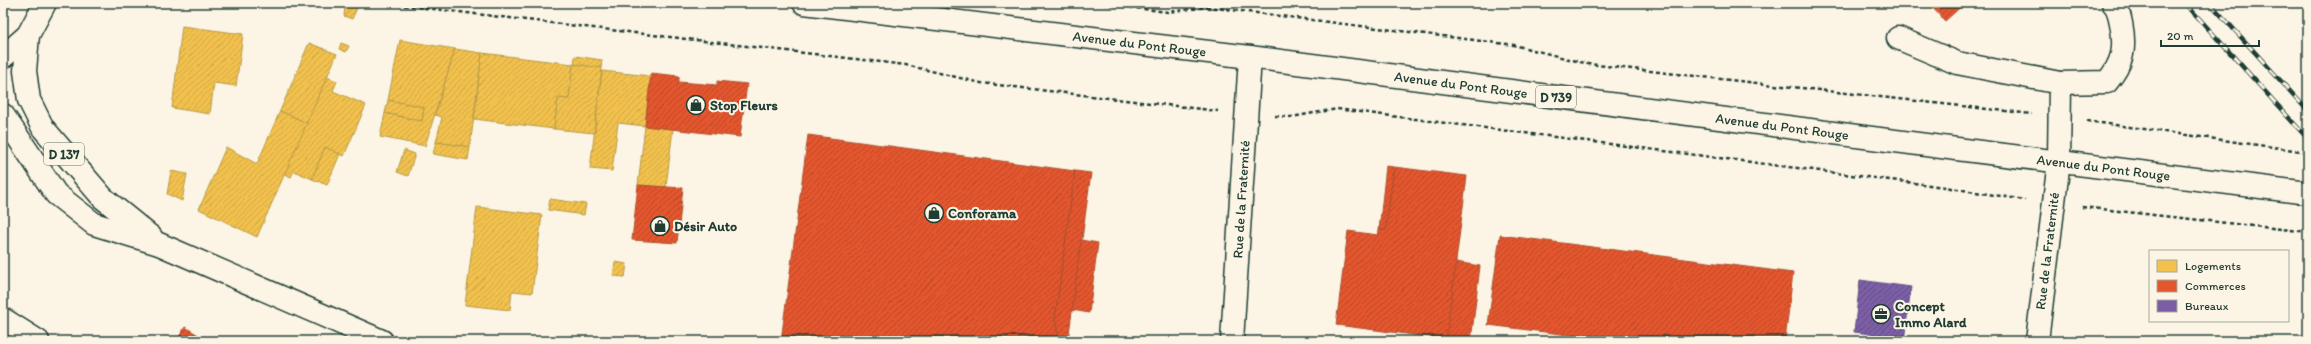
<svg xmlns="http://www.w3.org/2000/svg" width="2311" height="344" viewBox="0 0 2311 344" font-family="Itim,sans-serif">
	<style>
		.homes { fill: url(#homes-hatch); stroke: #b39946 }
		.shops { fill: url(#shops-hatch); stroke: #a94f30 }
		.offices { fill: url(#offices-hatch); stroke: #5f5484 }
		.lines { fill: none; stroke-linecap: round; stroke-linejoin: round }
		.minor-casing { stroke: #1f3d34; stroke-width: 25 }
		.major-casing { stroke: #1f3d34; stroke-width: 25 }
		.path { stroke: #1f3d34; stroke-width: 2.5; stroke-dasharray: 4 3; stroke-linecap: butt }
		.minor { stroke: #fcf5e5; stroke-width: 22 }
		.major { stroke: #fcf5e5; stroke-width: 22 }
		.rail-casing { stroke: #1f3d34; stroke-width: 4.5 }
		.rail { stroke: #fcf5e5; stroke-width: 3; stroke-dasharray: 9; stroke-linecap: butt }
		.labels { text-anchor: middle; stroke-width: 4; stroke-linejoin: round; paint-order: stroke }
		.shield { fill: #fcf5e5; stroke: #617469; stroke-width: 1 }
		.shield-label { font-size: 13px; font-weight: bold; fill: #1f3d34 }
		.street-label { font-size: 14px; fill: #1f3d34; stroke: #fcf5e5 }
		.poi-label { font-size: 14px; font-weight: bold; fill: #1f3d34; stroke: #fcf5e5; text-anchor: start }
	</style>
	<defs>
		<pattern id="homes-hatch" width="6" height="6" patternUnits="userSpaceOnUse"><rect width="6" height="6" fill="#f2c14e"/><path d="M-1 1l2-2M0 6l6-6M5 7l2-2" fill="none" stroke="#cfa745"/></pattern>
		<pattern id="shops-hatch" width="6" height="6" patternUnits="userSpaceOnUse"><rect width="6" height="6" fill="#e4572e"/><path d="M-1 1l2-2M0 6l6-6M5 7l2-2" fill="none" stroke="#b84928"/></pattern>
		<pattern id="offices-hatch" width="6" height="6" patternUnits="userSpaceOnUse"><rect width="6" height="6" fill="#7b5ea7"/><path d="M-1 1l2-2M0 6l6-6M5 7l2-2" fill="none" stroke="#5e4b81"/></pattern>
	</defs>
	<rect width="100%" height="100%" fill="#fcf5e5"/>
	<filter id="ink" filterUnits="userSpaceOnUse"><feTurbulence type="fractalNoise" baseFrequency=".025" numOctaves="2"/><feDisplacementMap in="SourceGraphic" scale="8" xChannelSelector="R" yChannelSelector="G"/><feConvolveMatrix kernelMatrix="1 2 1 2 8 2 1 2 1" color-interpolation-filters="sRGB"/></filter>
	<g filter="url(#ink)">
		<g class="homes">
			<path d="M345 6 357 8 352 19 344 16Z"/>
			<path d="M182 26 243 34 236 86 214 83 210 114 172 108Z"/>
			<path d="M400 40 455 49 425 146 380 137 385 113 422 121 424 107 388 100Z"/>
			<path d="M309 43 337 54 307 123 280 111Z"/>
			<path d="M341 43 349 46 346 52 339 49Z"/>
			<path d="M455 49 482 53 470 147 436 142 442 117 435 115Z"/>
			<path d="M482 53 573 64 569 99 558 98 554 129 474 119Z"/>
			<path d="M575 56 602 60 601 68 574 65Z"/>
			<path d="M573 64 602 68 594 133 554 129 558 98 569 99Z"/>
			<path d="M602 71 651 76 645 126 618 123 612 171 590 169Z"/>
			<path d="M327 77 337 81 333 91 366 105 344 156 325 147 312 179 294 171 291 177 284 174Z"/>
			<path d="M388 100 424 107 422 121 385 113Z"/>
			<path d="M280 111 307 123 257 237 199 209 226 147 257 164Z"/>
			<path d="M645 126 673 129 666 187 638 185Z"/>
			<path d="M436 142 470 147 468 160 433 154Z"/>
			<path d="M325 147 340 154 327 185 312 179Z"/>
			<path d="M404 150 415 154 408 176 397 172Z"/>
			<path d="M171 171 187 174 182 201 167 194Z"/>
			<path d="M550 199 586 204 584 215 548 210Z"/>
			<path d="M477 207 542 215 532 293 512 291 510 310 465 305Z"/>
			<path d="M615 262 627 264 625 277 613 276Z"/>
		</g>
		<g class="shops">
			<path d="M1928 3H1965L1945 21Z"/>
			<path d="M651 73 679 76V82L717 85V81L747 84 740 137 645 126Z"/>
			<path d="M808 135 1075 171 1055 319 1059 341H781Z"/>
			<path d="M1386 166 1394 167 1386 230H1379Z"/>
			<path d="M1394 167 1467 176 1446 339 1336 325 1348 231 1378 235 1379 230H1386Z"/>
			<path d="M1075 171 1091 173 1068 341H1059L1055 319Z"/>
			<path d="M638 185 683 188 677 243 632 240Z"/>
			<path d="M1500 235 1793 273 1785 341H1617L1488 325Z"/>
			<path d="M1081 240 1098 243 1089 313 1072 310Z"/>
			<path d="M1456 262 1480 266 1471 341 1446 339Z"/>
			<path d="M185 327 200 336 197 341H186L179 337Z"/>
			<path d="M2308 339V341H2287Z"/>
		</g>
		<path class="offices" d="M1860 280 1911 287 1904 341H1878L1879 335 1854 332Z"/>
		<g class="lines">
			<defs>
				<g id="minor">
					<path d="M1898 38 1957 63 2060 83 2059 161 2037 341"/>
					<path d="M2060 83 2107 82C2123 63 2126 48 2121 23 2119 15 2119 9 2113 3"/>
					<path d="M3 319 38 341"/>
					<path id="s1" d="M1232 341 1250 57"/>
				</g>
				<g id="major">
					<path id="s2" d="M804 3 1250 57 1949 148 2308 193"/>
					<path d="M28 35 25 71 29 100 43 128 103 198 151 237"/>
					<path d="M3 57 28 35 45 3"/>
					<path d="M3 115 56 194 94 224 159 244 382 341"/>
				</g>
			</defs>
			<use href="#minor" class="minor-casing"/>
			<use href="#major" class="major-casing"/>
			<g class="path">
				<path d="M383 3 906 65 981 83 1218 111"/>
				<path d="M1095 3 1168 12 1208 7 1514 45 1588 64 2032 114"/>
				<path d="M1275 116 1291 117 1337 109 1945 187 2025 200"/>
				<path d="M2087 121 2308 152"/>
				<path d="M2082 207 2308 232"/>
			</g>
			<use href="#minor" class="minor"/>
			<use href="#major" class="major"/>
			<defs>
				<g id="rail">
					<path d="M2185 3 2308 139"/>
					<path d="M2210 3 2308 111"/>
				</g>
			</defs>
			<use href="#rail" class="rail-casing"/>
			<use href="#rail" class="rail"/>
		</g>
	</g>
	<defs>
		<symbol id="shop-ring" viewBox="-11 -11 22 22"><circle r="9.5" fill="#fcf5e5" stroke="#1f3d34" stroke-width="1.5"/><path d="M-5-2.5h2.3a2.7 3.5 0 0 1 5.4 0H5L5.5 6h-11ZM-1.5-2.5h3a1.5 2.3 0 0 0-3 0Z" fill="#1f3d34"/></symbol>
		<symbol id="office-ring" viewBox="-11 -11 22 22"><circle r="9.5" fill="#fcf5e5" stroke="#1f3d34" stroke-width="1.5"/><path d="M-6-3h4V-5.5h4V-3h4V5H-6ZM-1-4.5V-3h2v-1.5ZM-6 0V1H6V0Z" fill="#1f3d34"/></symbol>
	</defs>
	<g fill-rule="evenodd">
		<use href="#shop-ring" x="685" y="94" width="22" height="22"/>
		<use href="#shop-ring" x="923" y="202" width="22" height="22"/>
		<use href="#shop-ring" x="649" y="215" width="22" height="22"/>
		<use href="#office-ring" x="1870" y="303" width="22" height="22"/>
	</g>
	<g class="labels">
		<g class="shield">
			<rect x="1536" y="86" width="40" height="22" rx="3"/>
			<rect x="44" y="143" width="40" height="22" rx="3"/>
		</g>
		<g class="shield-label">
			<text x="1556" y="102">D 739</text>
			<text x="64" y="159">D 137</text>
		</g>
		<g class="street-label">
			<text dy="5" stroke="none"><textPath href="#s2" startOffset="338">Avenue du Pont Rouge</textPath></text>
			<text dy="5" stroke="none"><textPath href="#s2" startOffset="662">Avenue du Pont Rouge</textPath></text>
			<text dy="5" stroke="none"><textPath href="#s2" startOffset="986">Avenue du Pont Rouge</textPath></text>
			<text dy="5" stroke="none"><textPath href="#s2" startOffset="1310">Avenue du Pont Rouge</textPath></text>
			<text dy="5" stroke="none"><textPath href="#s1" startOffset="142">Rue de la Fraternité</textPath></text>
			<text transform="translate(2047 251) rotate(-83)" y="5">Rue de la Fraternité</text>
		</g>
		<g class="poi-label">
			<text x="710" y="110">Stop Fleurs</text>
			<text x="948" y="218">Conforama</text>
			<text x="674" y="231">Désir Auto</text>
			<text x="1895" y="311">Concept<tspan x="1895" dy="16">Immo Alard</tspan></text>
		</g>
	</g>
	<rect width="2311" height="344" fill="none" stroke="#fcf5e5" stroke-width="16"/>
	<rect x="8" y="8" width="2295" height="328" fill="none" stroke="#1f3d34" stroke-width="1.5" filter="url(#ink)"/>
	<rect x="2149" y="250" width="140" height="72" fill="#fcf5e5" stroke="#a4ab9e"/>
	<rect x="2157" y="260" width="20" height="12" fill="#f2c14e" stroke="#a4ab9e"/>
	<text x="2185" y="270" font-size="12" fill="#1f3d34">Logements</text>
	<rect x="2157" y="280" width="20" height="12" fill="#e4572e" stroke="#a4ab9e"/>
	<text x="2185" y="290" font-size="12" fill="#1f3d34">Commerces</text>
	<rect x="2157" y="300" width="20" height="12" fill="#7b5ea7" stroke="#a4ab9e"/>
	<text x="2185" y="310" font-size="12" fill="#1f3d34">Bureaux</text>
	<path d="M2161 40v6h98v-6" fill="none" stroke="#1f3d34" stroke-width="2"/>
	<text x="2167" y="40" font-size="12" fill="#1f3d34" stroke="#fcf5e5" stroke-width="3" paint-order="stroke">20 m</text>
</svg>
